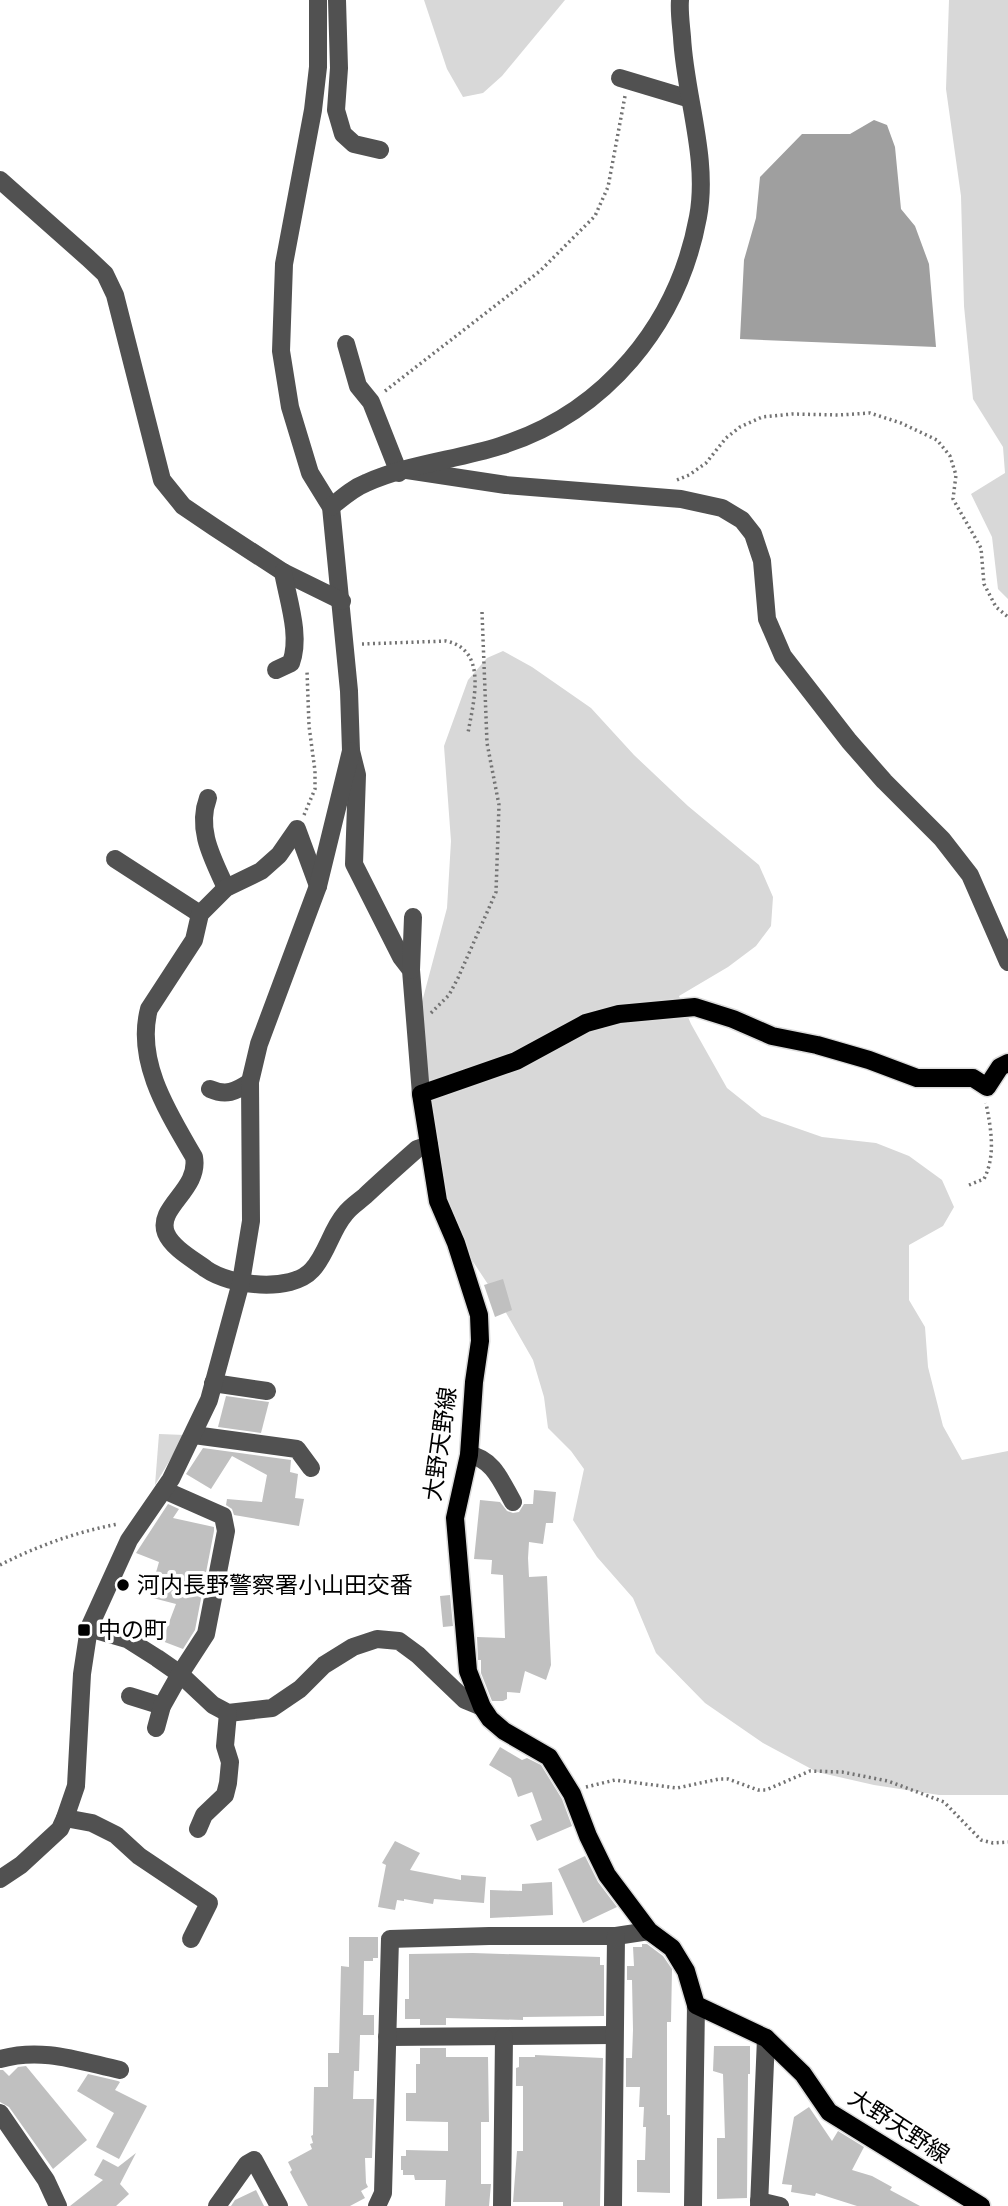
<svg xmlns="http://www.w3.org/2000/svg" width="1008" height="2206" viewBox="0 0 1008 2206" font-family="Helvetica,'Noto Sans JP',sans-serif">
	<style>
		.green { fill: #d8d8d8 }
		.water { fill: #9f9f9f }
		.building { fill: #c0c0c0 }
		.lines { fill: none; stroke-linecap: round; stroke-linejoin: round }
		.major-casing { stroke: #dbdbdb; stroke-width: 21 }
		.path { stroke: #737373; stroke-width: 3.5; stroke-dasharray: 2 3.5; stroke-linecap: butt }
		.minor { stroke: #515151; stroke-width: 18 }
		.major { stroke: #000; stroke-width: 18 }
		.poi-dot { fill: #000; stroke: #fff; stroke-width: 2.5 }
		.labels { text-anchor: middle; stroke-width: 7; stroke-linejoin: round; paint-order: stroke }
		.street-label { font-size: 23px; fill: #000; stroke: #fff }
		.poi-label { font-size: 23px; fill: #000; stroke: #fff; text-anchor: start }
	</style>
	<rect width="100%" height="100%" fill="#fff"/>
	<g class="green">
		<path d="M424 0H565L502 76 483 93 463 97 447 69Z"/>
		<path d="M949 0H1008V599L998 589 992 537 971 494 1005 473 1003 447 973 399 964 306 961 196 946 89Z"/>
		<path d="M503 651 532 667 591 708 634 755 688 806 759 865 773 897 771 926 756 946 728 967 679 996 691 1024 727 1088 762 1116 822 1137 876 1143 909 1156 942 1180 954 1207 943 1226 909 1245V1300L925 1327 928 1367 943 1426 962 1460 1008 1451V1795H939L874 1785 817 1772 763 1743 705 1703 656 1653 633 1598 597 1557 573 1520 584 1469 571 1451 548 1428 544 1397 533 1360 501 1304 462 1245 420 1156 415 1088 418 1017 447 908 451 841 444 746 468 680 487 658Z"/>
		<path d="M159 1434 185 1435 155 1485Z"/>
	</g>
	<path class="water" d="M874 120 887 125 895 147 901 209 915 226 929 264 936 347 740 339 744 260 756 218 760 177 802 134H850Z"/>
	<g class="building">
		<path d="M503 1279 512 1310 495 1317 484 1285Z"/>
		<path d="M226 1396 269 1402 261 1433 218 1427Z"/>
		<path d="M203 1448 291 1460 290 1472 298 1474 295 1498 304 1499 299 1526 234 1515 232 1509 226 1505 227 1499 262 1502 267 1475 232 1456 211 1489 186 1474Z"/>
		<path d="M534 1490 556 1492 553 1523H546L543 1544 529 1542 528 1558 529 1577 547 1576 551 1665 546 1680 525 1671 520 1693 507 1692V1699L503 1701H492L481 1673V1660H478L477 1637 505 1638 503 1575 491 1574 492 1560 474 1559 480 1500 500 1502 507 1511 513 1513 519 1512 524 1504H533Z"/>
		<path d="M168 1504 179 1509 173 1518 214 1527V1531L195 1630 183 1649 162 1641 176 1604 149 1597 159 1562 136 1553Z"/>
		<path d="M450 1595 453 1626 443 1627 440 1596Z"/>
		<path d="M500 1747 522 1760 527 1758 541 1765 562 1799 572 1826 537 1841 530 1825 542 1820 532 1792 518 1797 511 1778 489 1765Z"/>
		<path d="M395 1841 420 1853 410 1870 461 1880V1875L486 1877 484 1903 434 1899 433 1904 404 1899V1901L397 1900 395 1910 378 1907 386 1865 382 1863Z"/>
		<path d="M585 1856 598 1882 617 1907 583 1923 558 1869Z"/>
		<path d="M552 1882 553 1915 490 1918V1890L522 1891V1884Z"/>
		<path d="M349 1937H378V1958H373V1961H364L363 2015H374V2035H360L359 2071H354L353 2099H374L372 2158H365L366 2183 368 2187 361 2191 365 2198 350 2206H308L290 2172 292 2170 288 2162 312 2149 310 2144 313 2143 311 2136 313 2135 314 2087H328V2053H339L341 1966 349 1967Z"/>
		<path d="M642 1944H647L663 1956 672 1969 671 2022H667V2115H670V2193L637 2192V2160H645L646 2127H643L644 2107H639L640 2087H626V2058H632L633 2030 632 1980H627V1966H634L633 1947H642Z"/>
		<path d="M473 1953 600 1957V1965H604V2016L523 2017V2020L446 2018V2025H420V2019H405V1999H409V1954Z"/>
		<path d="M714 2046H750V2074H748L747 2198 717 2199V2138H725L723 2074 713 2071Z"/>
		<path d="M420 2048H446V2057H488L489 2122H481V2184H491L489 2206H445L446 2180H415L414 2175H403V2170H401V2156H406V2150L448 2151V2122L406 2121V2093H416V2064H420Z"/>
		<path d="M535 2055 603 2058 600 2206H563V2202H513L517 2151H523V2086H516V2068L519 2067V2057H535Z"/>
		<path d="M26 2066 87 2140 53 2169 9 2107 0 2102V2070H3L9 2076 18 2067Z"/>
		<path d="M88 2074 118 2081 120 2082 115 2090 147 2106 119 2159 96 2147 114 2113 77 2091Z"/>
		<path d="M809 2107 832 2141 838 2131 864 2147 852 2170 872 2176 892 2187 890 2190 920 2206H857L816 2193 815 2196 791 2192 792 2185 782 2184 794 2117Z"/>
		<path d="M136 2153 120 2184 129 2194 116 2206H70L103 2180 94 2175 103 2159 118 2167Z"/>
		<path d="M256 2190 264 2206H231L235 2200Z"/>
	</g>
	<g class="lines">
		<defs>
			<path id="major" d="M981 2206 829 2112 803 2074 766 2038 696 2005 686 1971 672 1948 649 1931 607 1875 588 1836 572 1794 549 1757 504 1731 490 1719 482 1707 468 1671 455 1518 469 1455 474 1382 480 1341 479 1315 456 1243 438 1201 421 1094 516 1061 586 1023 619 1014 695 1007 733 1019 772 1036 817 1045 869 1060 917 1078H973L987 1087 1000 1067 1008 1063"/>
		</defs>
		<use href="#major" class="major-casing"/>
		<g class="path">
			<path d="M385 391 540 271 595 216 608 187 625 96"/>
			<path d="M677 480 689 475 706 463 726 438 740 427 762 417 792 414 839 415 870 413 901 423 937 440 950 456 956 475 953 499 981 548 984 584 996 607 1008 617"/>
			<path d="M362 644 446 641C489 650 473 703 468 733"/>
			<path d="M304 815 315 789V771L309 726 307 671"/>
			<path d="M431 1013 449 995 458 978 496 892 499 805 487 743 482 612"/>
			<path d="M969 1185 984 1179C996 1155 991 1129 986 1103"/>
			<path d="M0 1565C37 1546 76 1532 118 1524"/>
			<path d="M586 1787 615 1780 677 1788 719 1779H728L758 1790H766L810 1771 842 1772 888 1781 944 1802 981 1840 993 1843 1008 1842"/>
		</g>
		<g class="minor">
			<path d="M318 0V67L313 110 284 264 281 351 290 407 310 473 331 507 349 691 351 751 357 775 354 864 401 957 411 970 421 1094"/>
			<path d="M337 0 339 68 336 110 343 134 354 144 380 150"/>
			<path d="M620 78 690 99"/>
			<path d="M0 180 88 258 105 274 115 295 162 480 183 506 214 527 283 572 342 601"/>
			<path d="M346 344 358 386 371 402 399 473"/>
			<path d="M407 470 506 485 681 499 722 508 742 520 753 534 762 561 767 619 783 656 849 741 884 781 942 839 970 875 1008 962"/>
			<path d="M331 507C342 498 353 488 366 483 408 464 456 460 500 446 605 413 678 325 698 217 709 158 685 96 682 37 681 25 679 12 680 0"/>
			<path d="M276 670 291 663C301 636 288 600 283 572"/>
			<path d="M208 798C196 830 213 859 226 888"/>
			<path d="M115 859 200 914"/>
			<path d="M318 886 297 829 279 855 261 871 226 888 200 914 194 940 149 1009C135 1062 169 1114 194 1157 200 1190 156 1207 166 1233 172 1248 194 1260 206 1269 230 1286 291 1293 312 1270 327 1254 331 1230 345 1214 350 1207 358 1202 365 1196 382 1180 399 1165 417 1149L429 1145"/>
			<path d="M411 970 413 917"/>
			<path d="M210 1089C226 1096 235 1092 250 1082"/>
			<path d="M213 1383 267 1391"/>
			<path d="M194 1435 297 1449 311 1468"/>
			<path d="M469 1455C493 1458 502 1483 513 1502"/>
			<path d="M89 1628 127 1639 157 1658 180 1674 213 1705 228 1713 272 1708 300 1689 324 1665 353 1647 377 1639 399 1641 418 1655 465 1700 482 1707"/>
			<path d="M130 1696 162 1706"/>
			<path d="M156 1728 162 1706 180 1674 206 1634 226 1531 223 1516 164 1490"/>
			<path d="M65 1818 92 1823 116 1835 139 1856 209 1903 191 1939"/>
			<path d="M198 1829 204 1815 225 1795 228 1783 230 1762 225 1746 228 1713"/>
			<path d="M0 1879 21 1865 60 1829 65 1818 76 1786 82 1674 89 1628 129 1540 171 1479 209 1400 241 1282 251 1221 250 1082 259 1044 318 886 351 751"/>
			<path d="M387 2037 613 2035"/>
			<path d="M0 2059C42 2047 79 2061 120 2070"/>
			<path d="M0 2113 46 2180 58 2206"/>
			<path d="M759 2201 780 2206"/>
			<path d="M217 2206 247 2164 254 2160 279 2206"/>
			<path d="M377 2206 383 2193 390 1939 489 1936H616L649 1931"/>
			<path d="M502 2206 504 2037"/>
			<path d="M613 2206 616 1936"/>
			<path d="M693 2206 696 2005"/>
			<path d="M759 2206 766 2038"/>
		</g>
		<use href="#major" class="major"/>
	</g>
	<g class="poi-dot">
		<circle cx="123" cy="1585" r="7"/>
		<rect x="77" y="1623" width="14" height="14" rx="3.5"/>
	</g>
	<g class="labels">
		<g class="street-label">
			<text transform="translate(440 1444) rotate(-82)" y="8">大野天野線</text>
			<text transform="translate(899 2126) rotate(33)" y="8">大野天野線</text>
		</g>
		<g class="poi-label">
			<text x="137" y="1593">河内長野警察署小山田交番</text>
			<text x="98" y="1638">中の町</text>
		</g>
	</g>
</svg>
